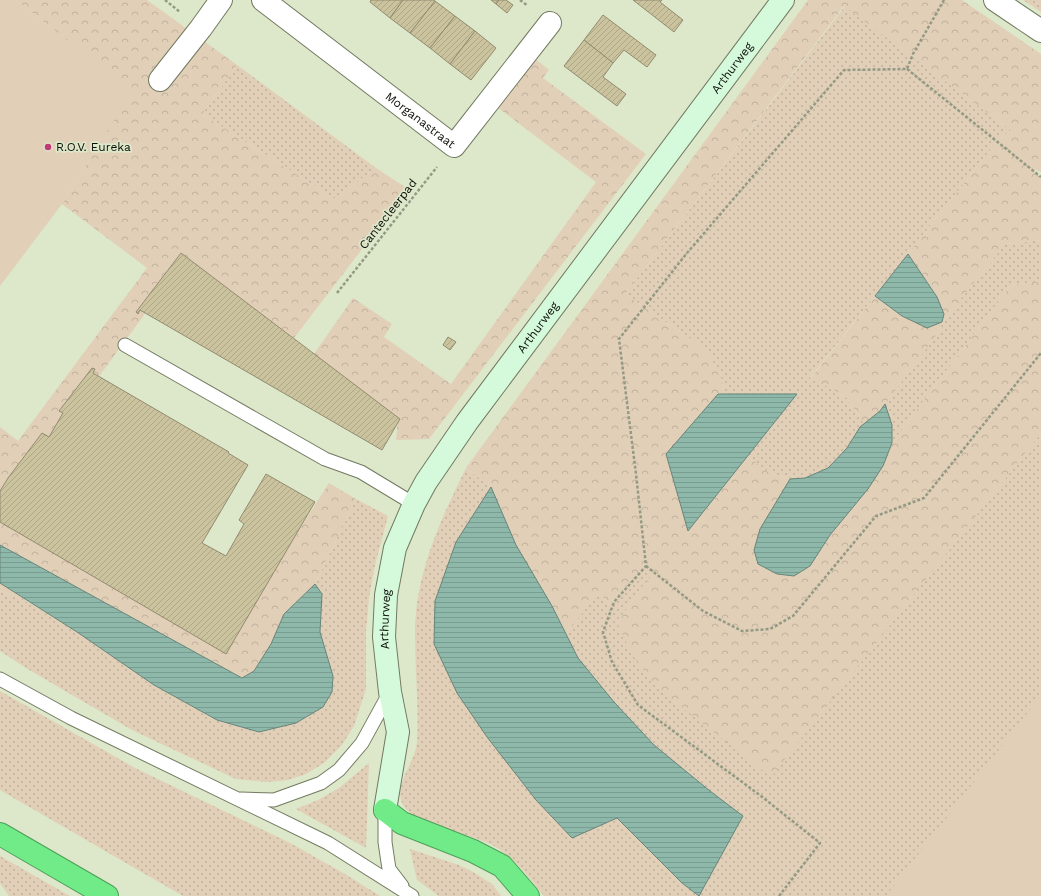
<svg xmlns="http://www.w3.org/2000/svg" width="1041" height="896" viewBox="0 0 1041 896" font-family="'Work Sans',sans-serif">
	<style>
		.grass { fill: url(#grass-dots) }
		.forest { fill: url(#forest-crowns) }
		.pitch { fill: #e2cfb8 }
		.water { fill: url(#water-rules); stroke: #678579 }
		.building { fill: url(#building-hatch); stroke: #928c70 }
		.lines { fill: none; stroke-linecap: round; stroke-linejoin: round }
		.lane-casing { stroke: #727a60; stroke-width: 15 }
		.street-casing { stroke: #727a60; stroke-width: 24 }
		.secondary-casing { stroke: #727a60; stroke-width: 24 }
		.highway-casing { stroke: #4e9e5a; stroke-width: 24 }
		.path { stroke: #939a84; stroke-width: 2.5; stroke-dasharray: 3 2; stroke-linecap: butt }
		.lane { stroke: #fff; stroke-width: 13 }
		.street { stroke: #fff; stroke-width: 22 }
		.secondary { stroke: #d4f9db; stroke-width: 22 }
		.highway { stroke: #71eb87; stroke-width: 22 }
		.poi-dot { fill: #c13a78; stroke: #dde7ca; stroke-width: 1.5 }
		.labels { text-anchor: middle; stroke-width: 3.5; stroke-linejoin: round; paint-order: stroke }
		.street-label { font-size: 12px; fill: #0c0f06; stroke: #dde7ca }
		.poi-label { font-size: 12px; fill: #0c0f06; stroke: #dde7ca; text-anchor: start }
	</style>
	<defs>
		<pattern id="grass-dots" width="8" height="8" patternUnits="userSpaceOnUse"><rect width="8" height="8" fill="#e2cfb8"/><path d="M2 2h.1M6 6h.1" fill="none" stroke="#c1b19d" stroke-width="1.8" stroke-linecap="round"/></pattern>
		<pattern id="forest-crowns" width="20" height="18" patternUnits="userSpaceOnUse"><rect width="20" height="18" fill="#e2cfb8"/><path d="M2 6a3 3 0 1 1 6 0M12 15a3 3 0 1 1 6 0" fill="none" stroke="#c1b19d"/></pattern>
		<pattern id="water-rules" width="6" height="5" patternUnits="userSpaceOnUse"><rect width="6" height="5" fill="#8eb8aa"/><path d="M0 2.5h6" fill="none" stroke="#799d91"/></pattern>
		<pattern id="building-hatch" width="6" height="6" patternUnits="userSpaceOnUse"><rect width="6" height="6" fill="#cbc39e"/><path d="M-1 1l2-2M0 6l6-6M5 7l2-2" fill="none" stroke="#ada687"/></pattern>
	</defs>
	<rect width="100%" height="100%" fill="#dde7ca"/>
	<g class="grass">
		<path d="M1023 0H1041V12Z"/>
		<path d="M845 6 1011 130 999 139 810 378 827 386 847 398 864 424 860 427 847 448 828 468 805 478 790 479 769 473 748 456 797 394H725L720 373 698 344 625 294Z"/>
		<path d="M237 65 376 168 335 199 202 114Z"/>
		<path d="M1041 240V281L1011 285 892 443V425L885 404 940 330 942 322 1005 244Z"/>
		<path d="M1041 433V896H699L742 816 710 791 654 745 614 702 578 658 566 634 599 591 609 604 644 566 655 573 643 586 617 623 771 776Z"/>
		<path d="M466 468 491 487 456 542 435 601 434 644 487 737 536 800 572 838 617 818 682 883 699 896H544C529 877 513 855 490 844 474 837 456 832 439 826 428 822 415 819 407 810 388 791 415 764 417 743 419 706 415 670 415 634 415 574 440 521 466 468Z"/>
		<path d="M356 499 388 516 375 565 369 598 366 631V689L354 726 342 745 324 763 306 774 288 780 268 782 236 779 132 730 26 668 0 651V591L32 604 77 632 154 685 216 720 259 732 296 722 323 707 332 692 333 676 320 632 322 594 315 584Z"/>
		<path d="M0 691 135 768 292 844 345 874 380 896H183L0 790Z"/>
		<path d="M369 763 366 848 296 809 318 800 339 788Z"/>
		<path d="M410 849 459 865 473 872 492 884 501 896H439L417 880Z"/>
		<path d="M0 856 70 896H9L0 883Z"/>
	</g>
	<g class="forest">
		<path d="M16 0H147L237 65 202 114 335 199 376 168 408 189 294 338 186 258 3 507 244 616 329 483 356 499 315 584 284 614 271 644 254 671 242 678 0 545V427L18 441 147 268 62 204 131 91Z"/>
		<path d="M808 0H962L1041 54V172L1033 169 1041 178V240L1005 244 942 322 940 330 880 411 864 424 847 398 827 386 810 379 875 296 902 316 937 297 908 254 999 139 1011 130 844 6 625 294 698 344 709 355 720 373 725 394H718L688 531 748 456 769 473 790 479 760 529 810 566 830 535 883 466 892 443 1011 285 1041 281V433L771 777 656 687 632 654 617 623 643 586 654 573 644 566 609 604 599 592 566 634 552 606 516 545 491 487 466 468Z"/>
		<path d="M529 54 549 70 543 78 646 154 429 439 396 440 398 418 314 354 353 298 392 324 384 337 451 384 596 182 493 104Z"/>
		<path d="M0 583 32 604 0 591Z"/>
	</g>
	<g class="pitch">
		<path d="M0 0H16L132 91 62 204 0 286Z"/>
		<path d="M1041 695V896H886Z"/>
	</g>
	<g class="water">
		<path d="M908 254 937 297 944 314 942 322 927 328 902 316 875 296Z"/>
		<path d="M718 394H797L688 531 666 454Z"/>
		<path d="M885 404 892 425V443L883 466 868 489 830 535 810 566 794 576 777 574 758 564 754 550 760 529 790 479 805 478 828 468 847 448 860 427 880 411Z"/>
		<path d="M491 487 516 545 552 606 578 658 614 702 654 745 710 791 743 816 699 896 682 883 617 818 572 838 536 800 487 737 457 693 434 644 435 601 456 542Z"/>
		<path d="M0 545 242 678 254 671 271 644 284 614 315 584 322 594 320 632 333 676 332 692 323 707 296 723 259 732 217 720 154 685 77 632 0 583Z"/>
	</g>
	<g class="building">
		<path d="M371 0H403L390 18 370 2Z"/>
		<path d="M403 0H433L435 1 410 33 390 18Z"/>
		<path d="M491 0H499L496 4Z"/>
		<path d="M499 0H506L513 5 507 13 496 4Z"/>
		<path d="M633 0H662L660 2 683 20 674 32Z"/>
		<path d="M435 1 455 16 430 48 410 33Z"/>
		<path d="M603 15 656 55 647 67 624 50 613 63 584 40Z"/>
		<path d="M455 16 475 31 450 64 430 48Z"/>
		<path d="M475 31 496 48 471 80 450 64Z"/>
		<path d="M584 40 613 63 603 77 626 94 617 106 564 66Z"/>
		<path d="M181 253 400 419 382 450 140 310 138 314 136 312Z"/>
		<path d="M448 337 456 342 450 350 443 345Z"/>
		<path d="M92 368 95 369 93 373 229 452 228 453 248 465 202 543 226 556 244 524 239 520 266 474 315 502 226 654 0 522V491L8 478 42 433 49 437 63 413 59 411Z"/>
	</g>
	<g class="lines">
		<defs>
			<g id="lane">
				<path d="M125 345 325 459 361 472 414 504"/>
				<path d="M0 679 71 718 328 843 412 896"/>
				<path d="M241 799 274 800 321 783 339 770 362 743 390 692"/>
				<path d="M385 810V842L389 869 402 886"/>
			</g>
			<g id="street">
				<path id="s1" d="M263 0 454 146 550 23"/>
				<path d="M995 0 1041 31"/>
				<path d="M160 80 201 28 221 0"/>
			</g>
			<g id="secondary">
				<path id="s2" d="M385 810 398 732 390 692 384 637 386 595 395 548 414 504 426 482 467 422 783 0"/>
			</g>
			<g id="highway">
				<path d="M385 810 402 823 473 851 502 866 528 896"/>
				<path d="M0 834 107 896"/>
			</g>
		</defs>
		<use href="#lane" class="lane-casing"/>
		<use href="#street" class="street-casing"/>
		<use href="#secondary" class="secondary-casing"/>
		<use href="#highway" class="highway-casing"/>
		<g class="path">
			<path d="M165 0 180 12"/>
			<path d="M520 0 528 6"/>
			<path d="M907 69 1041 177"/>
			<path d="M337 293 437 167"/>
			<path d="M646 566 703 611 742 631 770 629 793 616 876 516 924 498 1041 353"/>
			<path d="M779 896 820 843 761 796 638 705 612 662 603 632 614 602 646 566 636 474 619 339 687 253 844 70 907 69 913 54 944 0"/>
		</g>
		<use href="#lane" class="lane"/>
		<use href="#street" class="street"/>
		<use href="#secondary" class="secondary"/>
		<use href="#highway" class="highway"/>
	</g>
	<circle class="poi-dot" cx="48" cy="147" r="4"/>
	<g class="labels">
		<g class="street-label">
			<text dy="4" stroke="none"><textPath href="#s2" startOffset="853">Arthurweg</textPath></text>
			<text dy="4" stroke="none"><textPath href="#s1" startOffset="198">Morganastraat</textPath></text>
			<text transform="translate(388 214) rotate(-52)" y="4">Cantecleerpad</text>
			<text dy="4" stroke="none"><textPath href="#s2" startOffset="529">Arthurweg</textPath></text>
			<text dy="4" stroke="none"><textPath href="#s2" startOffset="193">Arthurweg</textPath></text>
		</g>
		<g class="poi-label">
			<text x="56" y="151">R.O.V. Eureka</text>
		</g>
	</g>
</svg>
